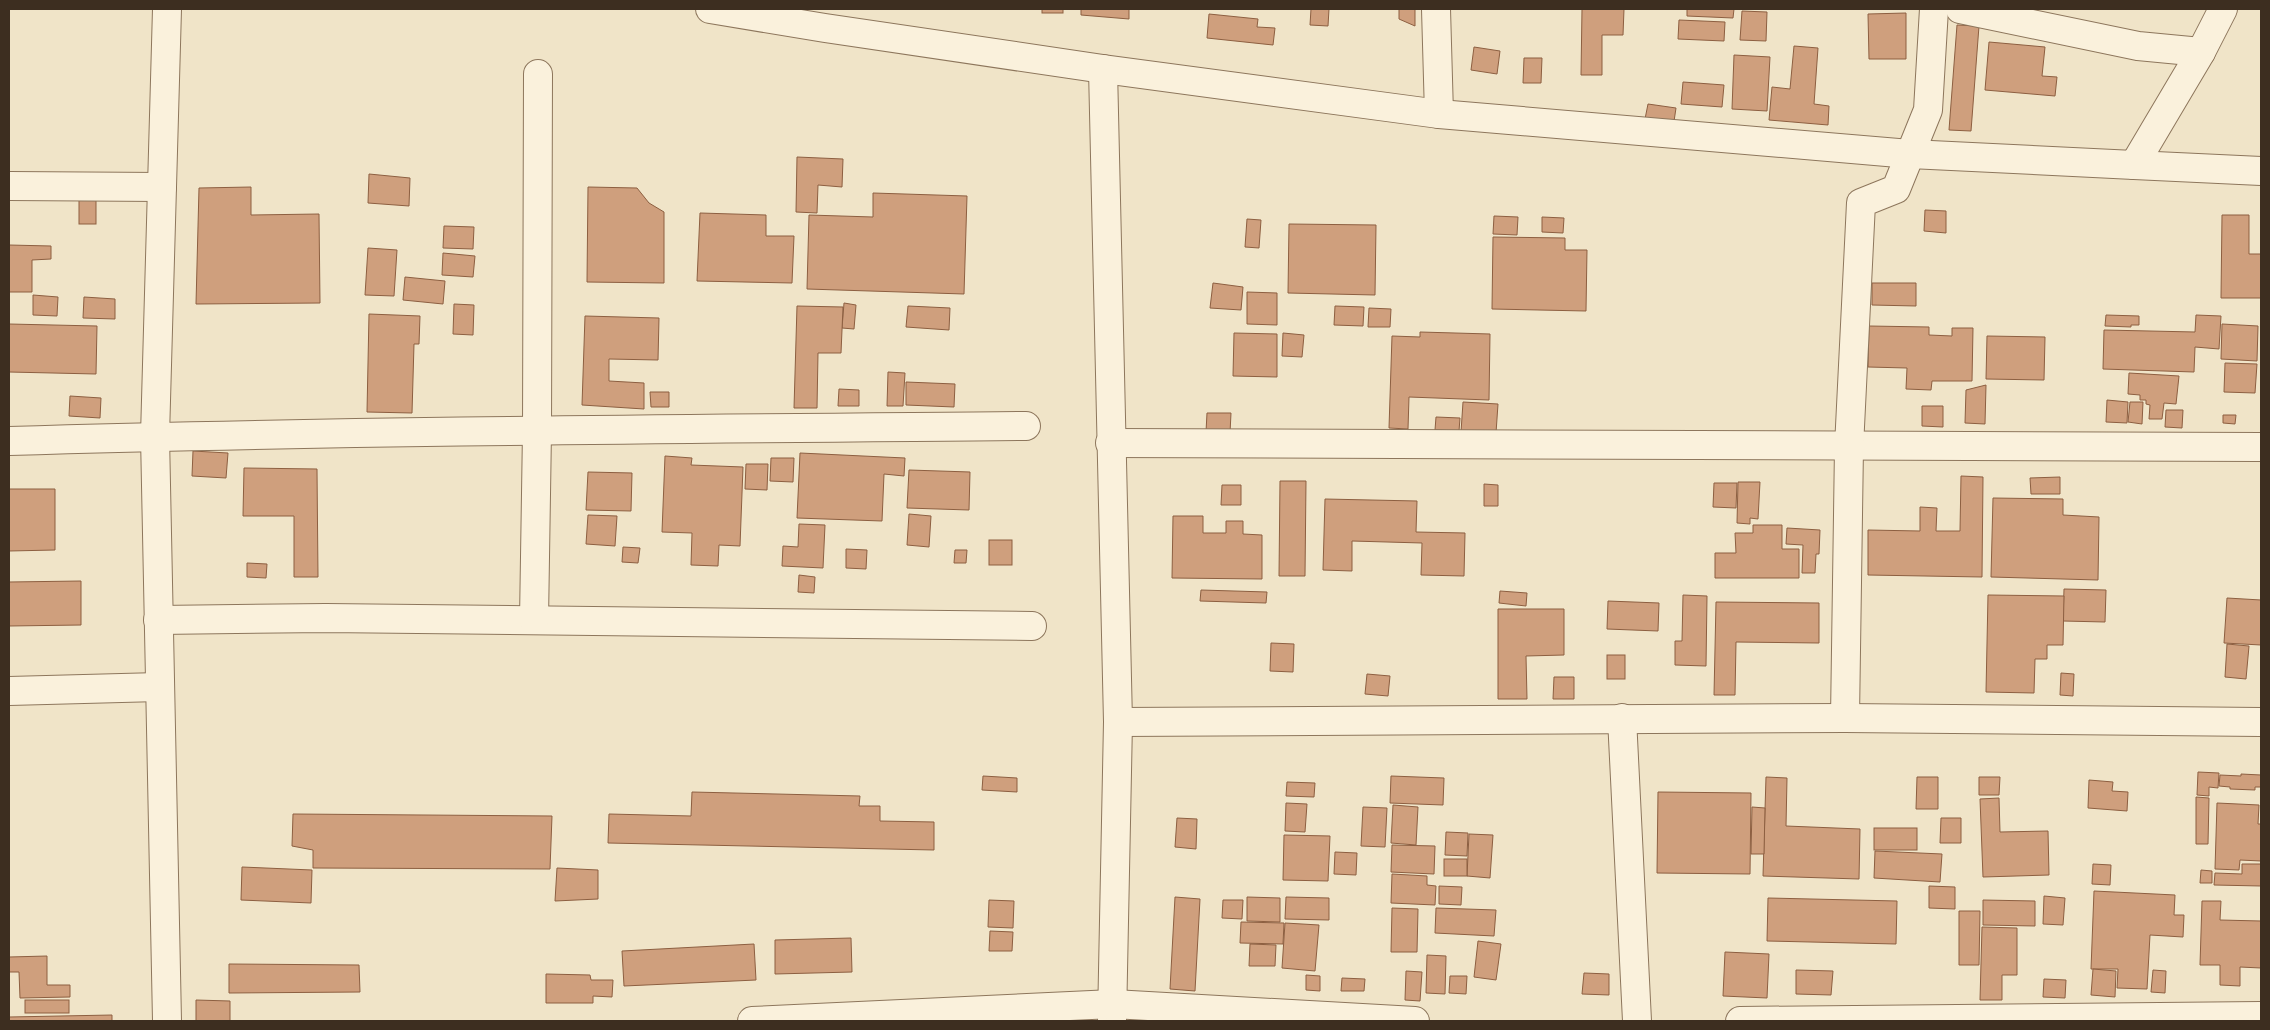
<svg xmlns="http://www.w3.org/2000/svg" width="2270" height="1030" viewBox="0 0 2270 1030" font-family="Lora,serif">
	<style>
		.building { fill: #cf9f7d; stroke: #8d5f41 }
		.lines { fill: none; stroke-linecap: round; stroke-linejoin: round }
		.minor-casing { stroke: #8d765c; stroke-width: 30 }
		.minor { stroke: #faf1dc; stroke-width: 28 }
	</style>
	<rect width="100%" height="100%" fill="#f0e4c8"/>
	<g class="building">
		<rect x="1042" y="9" width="21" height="4"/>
		<path d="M1081 9H1129V19L1081 15Z"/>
		<path d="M1311 9H1329L1328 26 1310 25Z"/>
		<path d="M1399 9H1415V26L1399 19Z"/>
		<path d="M1582 9H1624L1623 35H1602V75H1581Z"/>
		<path d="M1687 9H1734L1733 18 1687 16Z"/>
		<path d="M1742 11 1767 12 1766 41 1740 40Z"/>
		<path d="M1906 13V59H1869L1868 14Z"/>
		<path d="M1209 14 1258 19 1257 27 1275 28 1273 45 1207 38Z"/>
		<path d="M1679 20 1725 22 1724 41 1678 39Z"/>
		<path d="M1957 25 1979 26 1971 131 1949 130Z"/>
		<path d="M1989 42 2045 47 2042 76 2057 77 2055 96 1985 90Z"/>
		<path d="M1794 46 1818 48 1814 104 1829 106 1828 125 1769 120 1772 87 1790 89Z"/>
		<path d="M1474 47 1500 51 1497 74 1471 70Z"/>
		<path d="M1734 55 1770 57 1767 111 1732 109Z"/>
		<path d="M1524 58H1542L1541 83H1523Z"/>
		<path d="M1683 82 1724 85 1722 107 1681 104Z"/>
		<path d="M1648 104 1676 108 1673 128 1644 124Z"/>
		<path d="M797 157 843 159 842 187 818 185 817 213 796 212Z"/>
		<path d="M369 174 410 178 409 206 368 203Z"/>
		<path d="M251 187V215L319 214 320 303 196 304 199 188Z"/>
		<path d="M588 187 637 188 649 203 664 212V283L587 282Z"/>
		<path d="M873 193 967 196 964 294 807 289 809 215 873 217Z"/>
		<rect x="79" y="200" width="17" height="24"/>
		<path d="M1925 210 1946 211V233L1924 231Z"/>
		<path d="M700 213 766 215V236H794L792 283 697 281Z"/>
		<path d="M2222 215H2249V254H2261V298H2221Z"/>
		<path d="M1494 216 1518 217 1517 235 1493 234Z"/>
		<path d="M1542 217 1564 218 1563 233 1542 232Z"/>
		<path d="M1247 219 1261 220 1259 248 1245 247Z"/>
		<path d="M1289 224 1376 225 1375 295 1288 293Z"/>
		<path d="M444 226 474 227 473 249 443 248Z"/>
		<path d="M1493 237 1565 238V250H1587L1586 311 1492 309Z"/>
		<path d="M9 245 51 246V259L32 260V292H9Z"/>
		<path d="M368 248 397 250 394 296 365 295Z"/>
		<path d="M443 253 475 256 473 277 442 275Z"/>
		<path d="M405 277 445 281 443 304 403 300Z"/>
		<path d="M1213 283 1243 287 1241 310 1210 308Z"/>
		<path d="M1872 283H1916V306L1872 305Z"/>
		<path d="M1247 292 1277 293V325L1247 324Z"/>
		<path d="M33 295 58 297 57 316 33 315Z"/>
		<path d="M84 297 115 299V319L83 318Z"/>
		<path d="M844 303 856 305 854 329 842 328Z"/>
		<path d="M454 304 474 305 473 335 453 334Z"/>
		<path d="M797 306 843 307 841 353H818L817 408H794Z"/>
		<path d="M908 306 950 308 949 330 906 327Z"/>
		<path d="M1335 306 1364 307 1363 326 1334 325Z"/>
		<path d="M1369 308 1391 309 1390 327H1368Z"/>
		<path d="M369 314 420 316 419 344H414L412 413 367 412Z"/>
		<path d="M2106 315 2139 316V325H2131V327L2105 326Z"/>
		<path d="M2196 315 2221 316 2219 349 2195 347 2194 372 2103 369 2104 330 2195 332Z"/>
		<path d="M585 316 659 318 658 360 609 359V381L644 383V409L582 405Z"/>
		<path d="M9 324 97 326 96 374 9 372Z"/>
		<path d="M2222 324 2258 326 2257 361 2221 359Z"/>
		<path d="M1869 326 1929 327V335L1952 336V328H1973L1972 381H1932L1931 390 1906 389 1907 368 1868 367Z"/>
		<path d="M1420 332 1490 334 1489 400 1409 397 1408 429 1389 428 1392 336 1420 337Z"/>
		<path d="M1234 333 1277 334V377L1233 376Z"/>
		<path d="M1283 333 1304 335 1302 357 1282 356Z"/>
		<path d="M1987 336 2045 337 2044 380 1986 379Z"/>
		<path d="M2225 363 2257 364 2255 393 2224 392Z"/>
		<path d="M888 372 905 373 903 406H887Z"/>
		<path d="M2129 373 2179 376 2176 404 2164 403 2162 419H2149L2150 405 2146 404V400H2140V395L2128 394Z"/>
		<path d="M906 382 955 384 954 407 906 405Z"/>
		<path d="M1986 385 1985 424 1965 423 1966 390Z"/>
		<path d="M839 389 859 390V406H838Z"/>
		<path d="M650 392H669V407H651Z"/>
		<path d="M70 396 101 398 100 418 69 416Z"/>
		<path d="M2107 400 2128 402 2127 423 2106 422Z"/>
		<path d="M1463 402 1498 404 1496 433 1461 432Z"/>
		<path d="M2130 402H2143L2142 424 2128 422Z"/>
		<path d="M1922 406H1943V427L1922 426Z"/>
		<path d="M2166 410H2183L2182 428 2165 427Z"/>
		<path d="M1207 413H1231L1230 433 1206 432Z"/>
		<path d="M2223 415H2236L2235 424 2223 423Z"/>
		<path d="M1436 417 1460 418 1459 431 1435 430Z"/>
		<path d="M193 451 228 453 226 478 192 476Z"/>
		<path d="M800 453 905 458 904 476 884 474 882 521 797 518Z"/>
		<path d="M665 456 692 458 691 465 743 467 740 546 719 545 718 566 691 565 692 533 662 532Z"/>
		<path d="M771 458H794L793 482 770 481Z"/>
		<path d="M746 464H768L767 490 745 489Z"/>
		<path d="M244 468 317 469 318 577H294V516H243Z"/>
		<path d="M909 470 970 472 969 510 907 508Z"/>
		<path d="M588 472 632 473 631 511 586 510Z"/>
		<path d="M1961 476 1983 477 1982 577 1868 575V530L1920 531V507L1937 508 1936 531H1960Z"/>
		<path d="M2060 477V494H2031L2030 478Z"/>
		<path d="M1280 481H1306L1305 576H1279Z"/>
		<path d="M1738 482H1760L1758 519 1750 518V524L1737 523Z"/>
		<path d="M1714 483H1737L1736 508 1713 507Z"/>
		<path d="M1484 484 1498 485V506H1484Z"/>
		<path d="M1222 485H1241V505H1221Z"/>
		<path d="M9 489H55V550L9 551Z"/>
		<path d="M1993 498 2063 499V515L2099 517 2098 580 1991 577Z"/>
		<path d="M1325 499 1417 501 1416 532 1465 533 1464 576 1421 575 1422 543 1352 541V571L1323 570Z"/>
		<path d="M909 514 931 516 929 547 907 545Z"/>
		<path d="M588 515 617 516 615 546 586 544Z"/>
		<path d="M1173 516H1203V533H1226V521H1243V534L1262 535V579L1172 578Z"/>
		<path d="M799 524 825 525 823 568 782 566 783 546 798 547Z"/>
		<path d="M1753 525H1782V549H1799V578H1715V553H1736L1735 533H1753Z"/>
		<path d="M1787 528 1820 530 1819 554H1816L1815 573H1802L1803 545 1786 544Z"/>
		<rect x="989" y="540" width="23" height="25"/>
		<path d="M623 547 640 548 638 563 622 562Z"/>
		<path d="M846 549 867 550 866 569 846 568Z"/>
		<path d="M955 550H967L966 563H954Z"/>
		<path d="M247 563 267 564 266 578 247 577Z"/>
		<path d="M799 575 815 577 814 593 798 592Z"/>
		<path d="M81 581V625L9 626V582Z"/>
		<path d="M2064 589 2106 590 2105 622 2063 621Z"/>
		<path d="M1201 590 1267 592 1266 603 1200 601Z"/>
		<path d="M1500 591 1527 593 1526 606 1499 603Z"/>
		<path d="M1683 595 1707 596 1706 666 1675 665V641H1682Z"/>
		<path d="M1988 595 2064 596 2063 645H2047V659H2035L2034 693 1986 692Z"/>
		<path d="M2227 598 2261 600V645L2224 643Z"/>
		<path d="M1608 601 1659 603 1658 631 1607 629Z"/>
		<path d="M1716 602 1819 603V643L1736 642 1735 695H1714Z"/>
		<path d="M1498 609H1564V655L1526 656 1527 699H1498Z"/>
		<path d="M1271 643 1294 644 1293 672 1270 671Z"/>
		<path d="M2227 644 2249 646 2246 679 2225 677Z"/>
		<rect x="1607" y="655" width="18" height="24"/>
		<path d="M2061 673 2074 674 2073 696 2060 695Z"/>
		<path d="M1367 674 1390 676 1388 696 1365 694Z"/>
		<path d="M1554 677H1574V699H1553Z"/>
		<path d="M2198 772 2219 773 2218 788 2209 787V796L2197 795Z"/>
		<path d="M2241 774 2261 775V787H2255V790L2230 789V787L2219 786 2220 775 2241 776Z"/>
		<path d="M983 776 1017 778V792L982 790Z"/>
		<path d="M1391 776 1444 778 1443 805 1390 803Z"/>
		<path d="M1766 777 1787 778 1786 826 1860 829 1859 879 1763 876Z"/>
		<path d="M1917 777H1938V809H1916Z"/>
		<path d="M1979 777H2000L1999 795H1979Z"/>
		<path d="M2089 780 2113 782 2112 791 2128 792 2127 811 2088 808Z"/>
		<path d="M1287 782 1315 783 1314 797 1286 796Z"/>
		<path d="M692 792 860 796 859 806H880V821L934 822V850L608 843 609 814 691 816Z"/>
		<path d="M1658 792 1751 793 1750 874 1657 873Z"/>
		<path d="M2196 797 2209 798 2208 844H2196Z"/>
		<path d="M1999 798 2000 832 2048 831 2049 875 1983 877 1980 799Z"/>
		<path d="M1286 803 1307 804 1305 832 1285 831Z"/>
		<path d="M2217 803 2259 805 2258 824H2261V861L2240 860 2239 870 2215 869Z"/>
		<path d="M1393 805 1418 807 1416 845 1391 843Z"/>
		<path d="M1363 807 1387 808 1385 847 1361 846Z"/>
		<path d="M1752 807 1765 808 1764 854H1751Z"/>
		<path d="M293 814 552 816 550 869 313 868V850L292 846Z"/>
		<path d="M1177 818 1197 819 1196 849 1175 847Z"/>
		<path d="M1941 818H1961V843H1940Z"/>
		<rect x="1874" y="828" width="43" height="22"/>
		<path d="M1446 832 1468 833 1467 856 1445 855Z"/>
		<path d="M1469 834 1493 835 1490 878 1467 876Z"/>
		<path d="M1284 835 1330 836 1328 881 1283 880Z"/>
		<path d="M1392 845 1435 846 1434 874 1391 872Z"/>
		<path d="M1875 851 1942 854 1940 882 1874 878Z"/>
		<path d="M1335 852 1357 853 1356 875 1334 874Z"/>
		<rect x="1444" y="859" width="23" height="17"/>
		<path d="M2093 864 2111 865 2110 885 2092 884Z"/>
		<path d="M2242 864H2261V886L2214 885 2215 873 2242 874Z"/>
		<path d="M242 867 312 870 311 903 241 900Z"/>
		<path d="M557 868 598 870V899L555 901Z"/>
		<path d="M2201 870 2212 871V883H2200Z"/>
		<path d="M1392 874 1427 876V885L1436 886 1435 905 1391 903Z"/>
		<path d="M1439 886 1462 887 1461 905 1439 904Z"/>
		<path d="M1929 886 1955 887V909L1929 908Z"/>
		<path d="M2094 891 2175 895 2174 915H2184L2183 937 2150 935 2147 989 2117 988 2118 969H2091Z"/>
		<path d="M2044 896 2065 898 2063 925 2043 924Z"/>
		<path d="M1175 897 1200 899 1195 991 1170 989Z"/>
		<path d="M1247 897 1280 898V922L1247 921Z"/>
		<path d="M1286 897 1329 898V920L1285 919Z"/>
		<path d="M1768 898 1897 901 1896 944 1767 941Z"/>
		<path d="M989 900 1014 901 1013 928 988 927Z"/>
		<path d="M1223 900H1243L1242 919 1222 918Z"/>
		<path d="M1983 900 2035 901V926L1983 925Z"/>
		<path d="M2202 901H2221L2220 920 2261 921V968L2240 967V986L2220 985V965H2200Z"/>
		<path d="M1392 908 1418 909 1417 952H1391Z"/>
		<path d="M1436 908 1496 910 1494 936 1435 933Z"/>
		<path d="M1959 911H1980L1979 965H1959Z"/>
		<path d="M1241 922 1284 923 1283 944 1240 943Z"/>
		<path d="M1285 923 1319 925 1315 971 1282 968Z"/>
		<path d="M1982 927 2017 928V975H2002V1000H1980Z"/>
		<path d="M990 931 1013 932 1012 951H989Z"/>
		<path d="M851 938 852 972 775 974V940Z"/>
		<path d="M1478 941 1501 944 1496 980 1474 977Z"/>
		<path d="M754 944 756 980 624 986 622 951Z"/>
		<path d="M1250 944 1276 945 1275 966H1249Z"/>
		<path d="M1725 952 1769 954 1767 998 1723 996Z"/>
		<path d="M1427 955 1446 956 1445 994 1426 993Z"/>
		<path d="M47 956V985H70V997L20 998 19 972H9V957Z"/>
		<path d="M229 964 359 965 360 992 229 993Z"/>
		<path d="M2093 969 2116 971 2115 997 2091 995Z"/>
		<path d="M1796 970 1833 971 1831 995 1796 994Z"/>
		<path d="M2153 970 2166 971 2165 993 2151 992Z"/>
		<path d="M1406 971 1422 972 1420 1001 1405 1000Z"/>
		<path d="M1584 973 1609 974V995L1582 994Z"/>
		<path d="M546 974 590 975 591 980H613L612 997 593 996V1003H546Z"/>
		<path d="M1306 975 1320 976V991L1306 990Z"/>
		<path d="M1450 976H1467L1466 994 1449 993Z"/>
		<path d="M1342 978 1365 979 1364 991H1341Z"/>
		<path d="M2044 979 2066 980 2065 998 2043 997Z"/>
		<rect x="25" y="1000" width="44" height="13"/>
		<path d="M196 1000 230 1001V1021H196Z"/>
		<path d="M112 1015V1021H9V1017Z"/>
	</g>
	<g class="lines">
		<defs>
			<g id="minor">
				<path d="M710 9 825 28 1103 69 1439 114 1910 154 2134 165 2201 52 2223 9"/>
				<path d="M1436 9 1439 114"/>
				<path d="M1960 9 2138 46 2201 52"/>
				<path d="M1103 69 1118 722 1112 1021"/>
				<path d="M2134 165 2261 171"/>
				<path d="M9 186 162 187"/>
				<path d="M9 441C348 431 687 429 1026 426"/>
				<path d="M1110 443 2261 447"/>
				<path d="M158 620 326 618 1032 626"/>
				<path d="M534 620 537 431 538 74"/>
				<path d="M9 691 159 687"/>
				<path d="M1622 718 1637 1021"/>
				<path d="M1845 718 1849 447 1861 203 1896 189 1928 110 1934 9"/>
				<path d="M1118 722 1845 718 2261 722"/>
				<path d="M167 1021 155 436 167 9"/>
				<path d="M752 1021 1113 1004 1415 1021"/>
				<path d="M1740 1021 2261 1016"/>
			</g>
		</defs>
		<use href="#minor" class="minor-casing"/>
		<use href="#minor" class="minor"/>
	</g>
	<rect width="2270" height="1030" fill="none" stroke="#3d2e20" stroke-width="20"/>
</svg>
